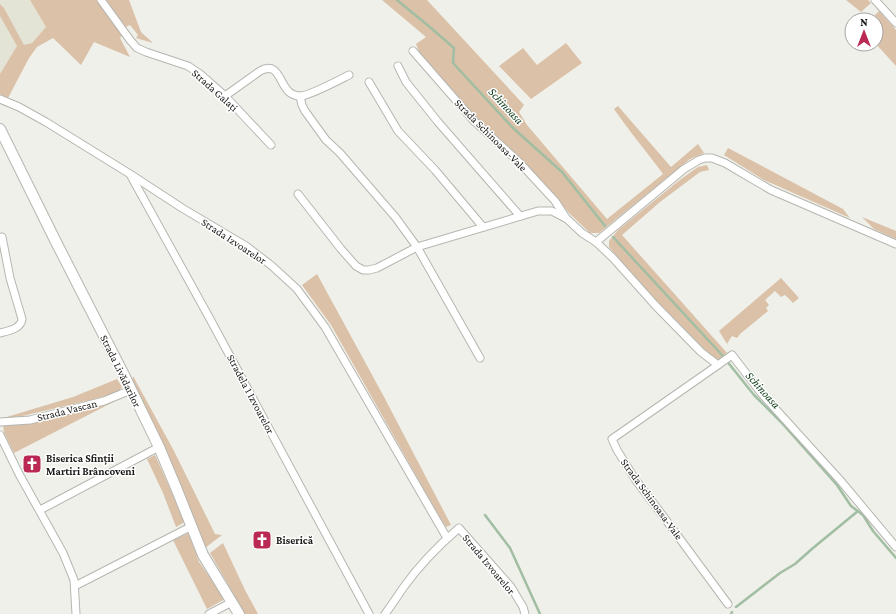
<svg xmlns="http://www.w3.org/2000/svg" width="896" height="614" viewBox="0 0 896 614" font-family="'Crimson Pro',serif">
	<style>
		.built { fill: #e3e3d6 }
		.green { fill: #dac1a7 }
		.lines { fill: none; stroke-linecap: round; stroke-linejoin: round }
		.stream { stroke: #a1bea3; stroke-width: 2.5 }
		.street-casing { stroke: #b6b6b1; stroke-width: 9 }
		.secondary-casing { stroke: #b6b6b1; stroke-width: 12 }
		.street { stroke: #fff; stroke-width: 7 }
		.secondary { stroke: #fff; stroke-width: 10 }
		.labels { text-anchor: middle; stroke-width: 3; stroke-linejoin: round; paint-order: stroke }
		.street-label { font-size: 11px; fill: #1a1a18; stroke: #fff }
		.poi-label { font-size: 11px; font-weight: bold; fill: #1a1a18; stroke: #fff; text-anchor: start }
		.water-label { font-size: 12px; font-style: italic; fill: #0b3915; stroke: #fff }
	</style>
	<rect width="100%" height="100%" fill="#f0f0ea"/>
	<g class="built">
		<path d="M0 0H30L46 27 32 43 24 45 4 8 0 4Z"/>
		<path d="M0 16 17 46 0 74Z"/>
	</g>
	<g class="green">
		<path d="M30 0H98L123 34 120 38 130 57 94 42 81 65 53 38 37 47 29 58 8 98 0 94V74L17 46 0 16V4L4 8 24 45 32 43 46 27Z"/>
		<path d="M105 0H129L141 32 153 43 136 38 138 35 130 25 126 27Z"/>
		<path d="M382 0H427L524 105 519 112 527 125 607 219 663 174C647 152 629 131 614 109L618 106 671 167 698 144 704 153 690 159 599 233H590L570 214 540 180 510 149 479 121 420 54 416 44 426 37Z"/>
		<path d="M846 0H868L871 3 861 12Z"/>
		<path d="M879 11 896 30V66L876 44V20H870Z"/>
		<path d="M566 43 582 63 531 99 499 66 523 48 537 65Z"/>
		<path d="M728 148 843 209 850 218 764 180 724 155Z"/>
		<path d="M707 165 709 170 700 172 660 202 622 235 727 353 721 360 713 358 642 286 609 247V241L618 230 681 179 698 167Z"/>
		<path d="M862 217 896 231V239L874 229Z"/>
		<path d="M317 274 383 395 451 525 446 527 439 516 331 325 302 285Z"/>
		<path d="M781 278 799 298 793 303 785 295 781 297 775 291 765 300 769 305 766 308 768 311 740 334 737 338 732 336 727 344 719 331Z"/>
		<path d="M133 376 174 451 215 534 222 535 205 548 169 457 132 384Z"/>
		<path d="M117 379 122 387 118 392 95 399 22 416 0 419 73 397Z"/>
		<path d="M125 396 14 453 4 433 3 425 104 403Z"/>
		<path d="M155 455 185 522 176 527 163 493 147 459Z"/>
		<path d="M189 533 199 562 225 599 207 609 173 540Z"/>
		<path d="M223 543 245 590 258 614H245L210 553Z"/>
	</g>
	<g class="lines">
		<g class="stream">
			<path d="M397 0 431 28 454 48 453 63 512 127 562 172 605 226"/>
			<path d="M613 237 722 355 754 395 781 422 837 485 851 506 863 515 873 531 896 558"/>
			<path d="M485 515 510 548 540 614"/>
			<path d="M736 607 780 573 795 564 813 548 858 511"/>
			<path d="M731 614 732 612"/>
		</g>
		<defs>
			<g id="street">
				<path d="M101 0 130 40 137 48 146 52 188 66 200 74 225 96 271 145"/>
				<path d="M875 0 896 23"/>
				<path d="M413 51 474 121 519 162 555 201 566 218"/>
				<path d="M398 66 406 82 438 122 520 216"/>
				<path d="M369 82 398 131 435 170 483 227"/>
				<path d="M225 96 260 71C284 58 277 97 301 96 311 95 339 80 349 75"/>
				<path d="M300 96 302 105 305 111 326 140 340 153 396 218 417 247 480 358"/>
				<path d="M0 99 19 107 46 122 130 174 182 208 246 246 272 266 297 289 325 327 447 538"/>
				<path d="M131 176 210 319 369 614"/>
				<path d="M298 194 341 249 356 266 363 270H369L377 268 417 247 538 211H552L567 219 582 233 596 242 613 258 655 305 701 352 718 365 732 355 762 394 840 480 896 547"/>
				<path d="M596 242 672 179 684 169 699 160 705 158H712L725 163 771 190 896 244"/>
				<path d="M0 333C8 331 21 329 22 319L10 278 2 237"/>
				<path d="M718 365 612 439 617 450 635 479 666 520 728 604"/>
				<path d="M0 422 30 420 104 401 131 390"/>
				<path d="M0 435 19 474 63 553 74 580 76 614"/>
				<path d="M40 510 159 447"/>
				<path d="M75 586 192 526"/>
				<path d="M209 614 232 602"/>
				<path d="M385 614C391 606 397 597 403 588 418 567 439 545 459 528L511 587 523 607 525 614"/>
			</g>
			<path id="secondary" d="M0 129 56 242 124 375 159 447 177 490 203 555 239 614"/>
		</defs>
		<use href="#street" class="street-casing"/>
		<use href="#secondary" class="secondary-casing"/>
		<use href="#street" class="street"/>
		<use href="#secondary" class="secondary"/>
	</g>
	<defs>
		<symbol id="church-square" viewBox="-11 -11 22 22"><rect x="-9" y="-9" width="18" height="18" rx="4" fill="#b92953" stroke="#fff"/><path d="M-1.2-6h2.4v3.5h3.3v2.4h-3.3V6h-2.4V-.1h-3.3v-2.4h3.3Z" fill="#fff"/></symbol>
	</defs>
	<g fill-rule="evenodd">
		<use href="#church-square" x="21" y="453" width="22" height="22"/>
		<use href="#church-square" x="251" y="529" width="22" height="22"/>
	</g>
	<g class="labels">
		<g class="street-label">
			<text transform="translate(215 90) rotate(42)" y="4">Strada Galați</text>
			<text transform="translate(491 135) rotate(45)" y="4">Strada Schinoasa-Vale</text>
			<text transform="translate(234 241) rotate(33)" y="4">Strada Izvoarelor</text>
			<text transform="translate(121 371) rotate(64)" y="4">Strada Livădarilor</text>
			<text transform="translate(251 394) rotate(62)" y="4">Stradela 1 Izvoarelor</text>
			<text transform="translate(67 410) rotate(-14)" y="4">Strada Vascan</text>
			<text transform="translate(652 499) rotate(54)" y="4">Strada Schinoasa-Vale</text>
			<text transform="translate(489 564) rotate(50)" y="4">Strada Izvoarelor</text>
		</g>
		<g class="poi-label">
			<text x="46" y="462">Biserica Sfinții<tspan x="46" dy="13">Martiri Brâncoveni</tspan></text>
			<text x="276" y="544">Biserică</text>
		</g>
		<g class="water-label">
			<text transform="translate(506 106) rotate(47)" y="4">Schinoasa</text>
			<text transform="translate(763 390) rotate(48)" y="4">Schinoasa</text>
		</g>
	</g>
	<g transform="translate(864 32)"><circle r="19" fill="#ffffff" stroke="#a3a3a3"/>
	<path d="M0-3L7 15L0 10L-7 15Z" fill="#b92953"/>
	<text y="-6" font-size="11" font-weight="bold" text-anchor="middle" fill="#1a1a18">N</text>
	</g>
</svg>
